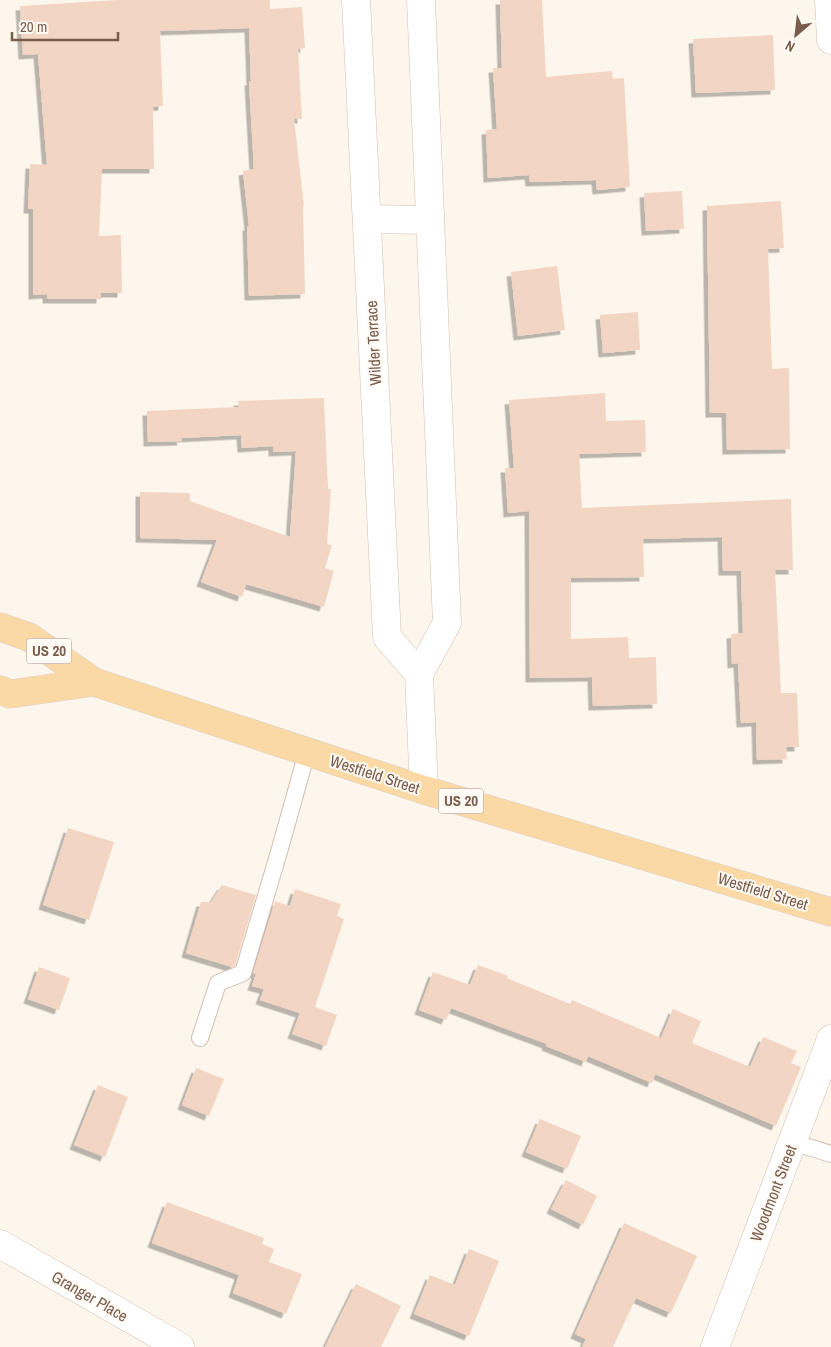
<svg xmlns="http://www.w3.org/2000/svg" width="831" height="1347" viewBox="0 0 831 1347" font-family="'Archivo Narrow',sans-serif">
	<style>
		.building { fill: #f3d5c3; filter: url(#shadow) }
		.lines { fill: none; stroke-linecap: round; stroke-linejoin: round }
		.lane-casing { stroke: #d1beb0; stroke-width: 18 }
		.street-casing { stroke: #d1beb0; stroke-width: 29 }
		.primary-casing { stroke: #dad1cd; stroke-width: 29 }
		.lane { stroke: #fff; stroke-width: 16 }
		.street { stroke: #fff; stroke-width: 28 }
		.primary { stroke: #fbd9a5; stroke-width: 28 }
		.labels { text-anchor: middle; stroke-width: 4; stroke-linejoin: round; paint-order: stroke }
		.shield { fill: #fffaf3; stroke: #a28b7f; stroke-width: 1 }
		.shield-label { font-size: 15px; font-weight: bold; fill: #7a5c4d }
		.street-label { font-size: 16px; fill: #7a5c4d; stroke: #fffaf3 }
	</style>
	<defs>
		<filter id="shadow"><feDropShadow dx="-4.5" dy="4.5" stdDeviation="0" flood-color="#0004"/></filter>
	</defs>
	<rect width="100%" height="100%" fill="#fdf6ec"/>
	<g class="building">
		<path d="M118 0H270V9L302 7 305 48 298 49 302 119H294L304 206H303L305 294 249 296 247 226H249L243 171 254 169 249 81H251L249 28 160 31 163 106 153 107 154 169H102L99 236 121 235 122 293H101V299H47V294L33 295V209H28L30 164 47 165 38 54 23 55 20 6Z"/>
		<path d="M500 0H542L546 77 612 71 613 79 624 78 630 187 597 190 596 180 530 182 529 175 488 178 486 130 497 129 493 68H502Z"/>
		<path d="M773 35 775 90 696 93 693 39Z"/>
		<path d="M682 191 684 229 646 231 644 193Z"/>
		<path d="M781 201 784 248 768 249 772 369 789 368 790 449 727 450 726 413H710L707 206Z"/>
		<path d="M557 266 565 330 518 336 511 272Z"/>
		<path d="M638 312 640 350 603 353 600 315Z"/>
		<path d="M605 393 606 421 645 420 646 452 579 454 582 508 791 499 793 570H775L781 693H797L799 747H786L787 759 757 760 756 722 741 723 738 663 732 664 731 634 743 633 741 571H723L722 537 643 539 644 577 571 578V639L628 637 629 658 656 657 657 704 593 706 592 677 530 678 529 511 508 513 505 468H514L509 400Z"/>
		<path d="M324 398 328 489H331L327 544 332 545 325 568 334 571 324 607 246 584 242 597 201 582 217 540 140 538V492L190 493V501L290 537 296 451 273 452V446L242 448 241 435 181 438 182 441 148 442 147 411 239 407 238 401Z"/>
		<path d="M68 828 114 842 89 920 43 905Z"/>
		<path d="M222 885 256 895 235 966 232 967 186 953 201 902H211Z"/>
		<path d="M295 889 341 904 337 916 344 919 315 1007 337 1015 326 1046 292 1034 300 1013 260 1000 264 989 252 986 256 974 253 973 275 901 290 906Z"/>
		<path d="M478 965 508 976 507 978 570 1004 572 1000 661 1038 673 1009 701 1021 692 1043 750 1067 763 1037 797 1051 791 1063 801 1067 776 1126 655 1074 652 1083 588 1056 586 1062 546 1046 547 1044 451 1008 446 1020 419 1010 433 972 470 985Z"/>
		<path d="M39 967 70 978 59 1010 28 999Z"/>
		<path d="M196 1068 224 1079 209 1116 182 1105Z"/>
		<path d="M98 1085 128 1097 105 1157 74 1145Z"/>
		<path d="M540 1119 581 1136 567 1169 526 1152Z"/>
		<path d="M566 1180 597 1196 583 1225 551 1209Z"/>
		<path d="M167 1202 264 1238 262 1244 274 1249 269 1262 302 1274 286 1314 233 1293 239 1275 152 1243Z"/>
		<path d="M624 1223 697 1256 671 1313 636 1298 613 1347H582L586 1339 575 1334Z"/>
		<path d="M469 1249 499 1261 469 1336 414 1314 430 1275 455 1285Z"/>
		<path d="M356 1284 401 1306 381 1347H325Z"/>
	</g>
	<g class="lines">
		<defs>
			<g id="lane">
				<path d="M200 1038 218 983 243 973 279 852 307 752"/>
				<path d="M792 1142 831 1154"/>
			</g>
			<g id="street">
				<path d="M356 0 387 637 419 674"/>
				<path d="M421 0 447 623 419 674 424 790"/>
				<path d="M829 0 831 40"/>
				<path d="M367 219 430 220"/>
				<path d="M0 1244 180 1347"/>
				<path d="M715 1347 831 1039"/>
			</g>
			<g id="primary">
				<path d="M0 627 29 637 94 682 424 790 831 912"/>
				<path d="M0 690 10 694 94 682"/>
			</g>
		</defs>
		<use href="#lane" class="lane-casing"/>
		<use href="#street" class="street-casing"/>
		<use href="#primary" class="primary-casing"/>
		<use href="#lane" class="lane"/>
		<use href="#street" class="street"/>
		<use href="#primary" class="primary"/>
	</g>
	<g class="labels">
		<g class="shield">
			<rect x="26.5" y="638.5" width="45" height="25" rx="4"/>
			<rect x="438.5" y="788.5" width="45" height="25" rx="4"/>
		</g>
		<g class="shield-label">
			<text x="49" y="656">US 20</text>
			<text x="461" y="806">US 20</text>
		</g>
		<g class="street-label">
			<text transform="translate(373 343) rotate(-93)" y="6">Wilder Terrace</text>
			<text transform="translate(375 774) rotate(18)" y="6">Westfield Street</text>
			<text transform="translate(763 891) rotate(17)" y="6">Westfield Street</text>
			<text transform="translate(773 1193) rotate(-69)" y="6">Woodmont Street</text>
			<text transform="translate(90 1296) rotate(30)" y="6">Granger Place</text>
		</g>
	</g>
	<g transform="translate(796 35) rotate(208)" stroke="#fffaf3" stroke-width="4" paint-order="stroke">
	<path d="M0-4L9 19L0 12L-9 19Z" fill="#7a5c4d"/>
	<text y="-8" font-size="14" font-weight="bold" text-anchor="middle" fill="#7a5c4d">N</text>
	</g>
	<path d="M12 32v8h106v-8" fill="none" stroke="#7a5c4d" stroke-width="2.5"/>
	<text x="20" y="32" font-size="15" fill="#7a5c4d" stroke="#fffaf3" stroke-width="4" paint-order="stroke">20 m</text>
</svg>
